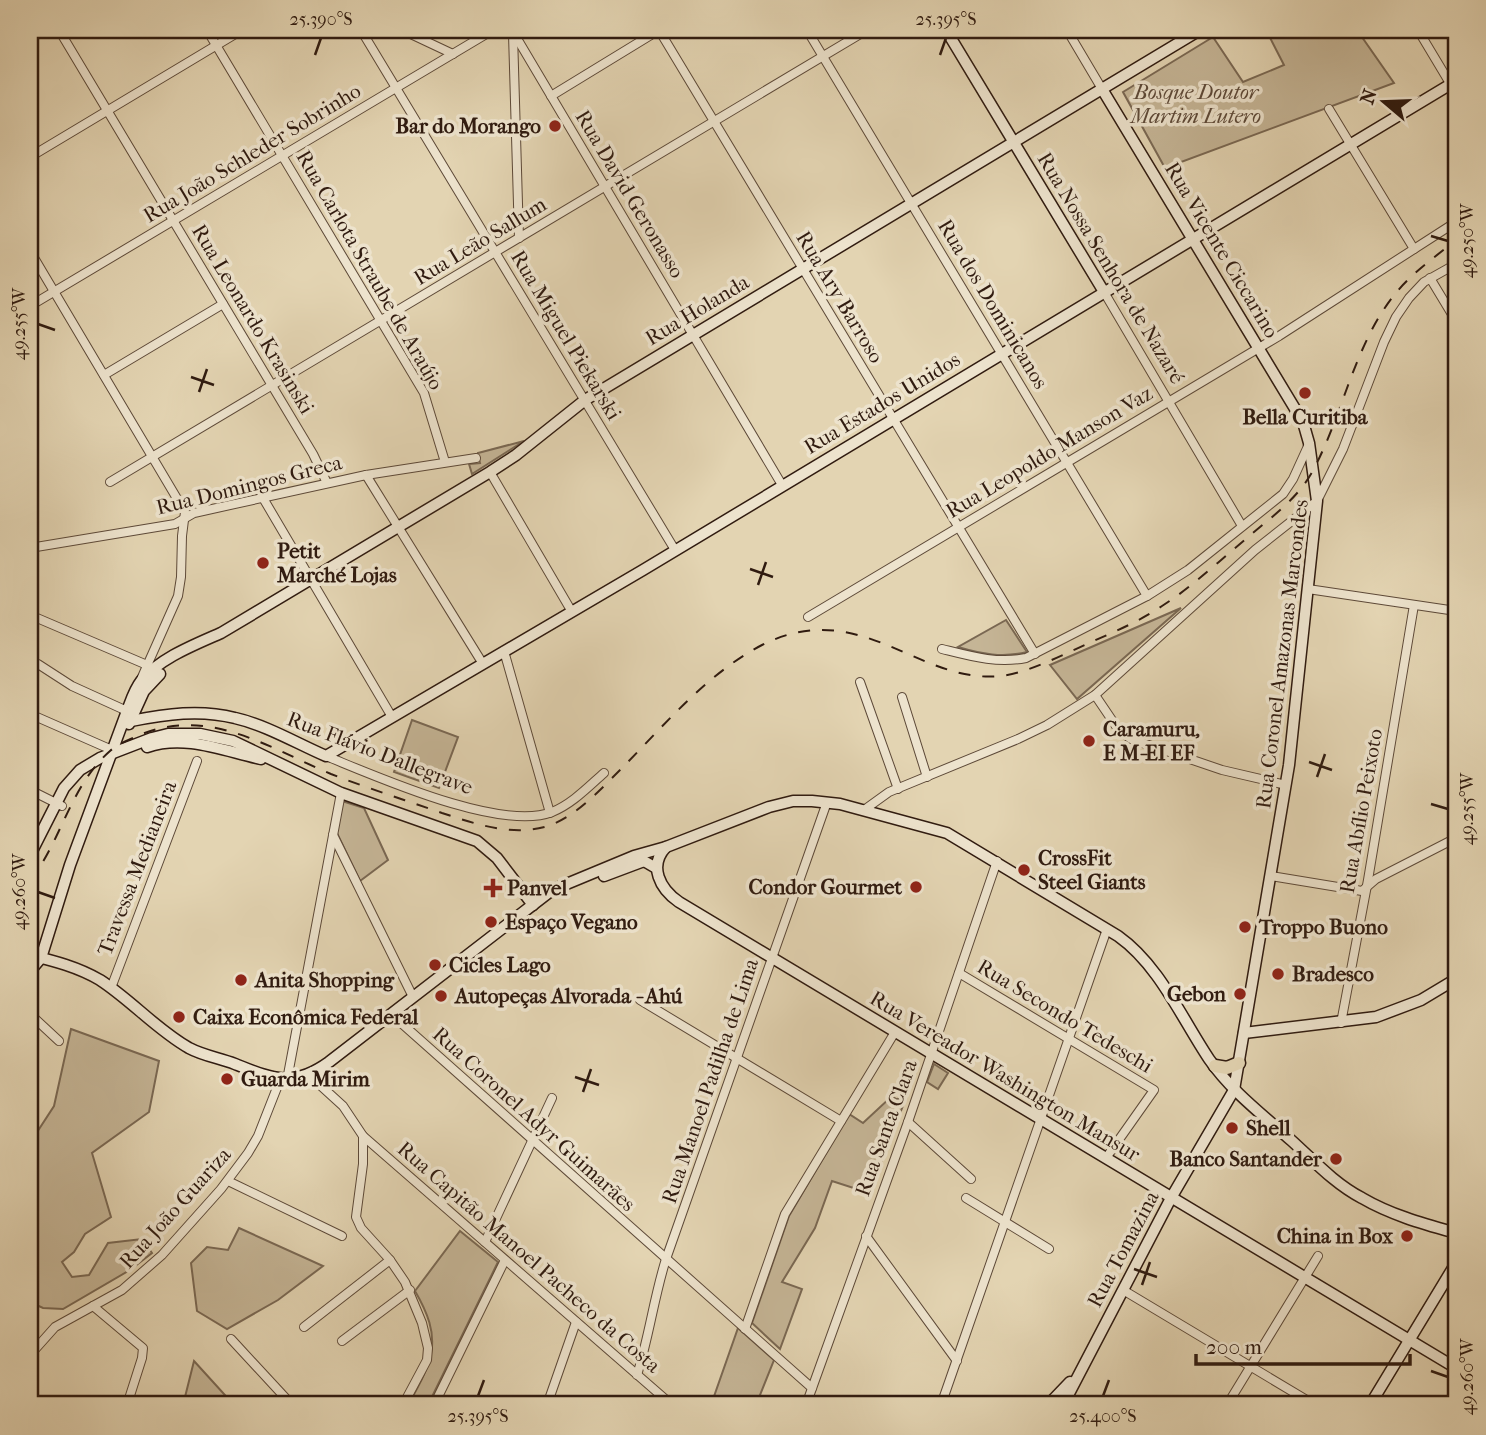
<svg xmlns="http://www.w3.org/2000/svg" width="1486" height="1435" viewBox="0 0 1486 1435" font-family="'IM FELL French Canon',serif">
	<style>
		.green { fill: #c5b596; stroke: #7a6853; stroke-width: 2 }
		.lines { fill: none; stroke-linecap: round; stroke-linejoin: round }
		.street-casing { stroke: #5d4938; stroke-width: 10 }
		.secondary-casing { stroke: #301b10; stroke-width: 13 }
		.primary-casing { stroke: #301b10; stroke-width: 15 }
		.street { stroke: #ede3cd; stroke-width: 8 }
		.secondary { stroke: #ede3cd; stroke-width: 10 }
		.primary { stroke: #e3d4b2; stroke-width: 12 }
		.rail { stroke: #301b10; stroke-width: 2; stroke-dasharray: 12 12; stroke-linecap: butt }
		.ticks { fill: none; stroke: #301b10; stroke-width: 2.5 }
		.poi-dot { fill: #8f2418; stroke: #ede3cd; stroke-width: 2.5 }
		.labels { text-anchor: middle; stroke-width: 7; stroke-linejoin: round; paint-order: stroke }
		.park-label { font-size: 21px; font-style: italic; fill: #5d4938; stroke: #ede3cd }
		.poi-label { font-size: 21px; font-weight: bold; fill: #301b10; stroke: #ede3cd; text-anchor: start }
		.street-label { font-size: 21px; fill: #301b10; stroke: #ede3cd }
		.neatline { fill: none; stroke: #301b10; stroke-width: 2.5 }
		.ticks-label { font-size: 18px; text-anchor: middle; fill: #301b10 }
	</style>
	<rect width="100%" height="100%" fill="#e3d4b2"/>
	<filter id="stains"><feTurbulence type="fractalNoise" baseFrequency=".00286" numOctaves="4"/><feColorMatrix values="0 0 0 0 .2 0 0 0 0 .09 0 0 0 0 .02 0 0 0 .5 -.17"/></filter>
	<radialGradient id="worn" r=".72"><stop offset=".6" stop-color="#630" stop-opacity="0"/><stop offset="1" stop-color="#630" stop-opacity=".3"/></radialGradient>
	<g class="green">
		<path d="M1266 30H1357L1394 83 1165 168 1123 92 1213 37 1243 82 1284 65Z"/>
		<path d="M524 441 472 474 469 464 480 463 478 453Z"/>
		<path d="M1181 608 1077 699 1050 665Z"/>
		<path d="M1006 620 1027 652C1003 658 981 654 958 647Z"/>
		<path d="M412 720 458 737 439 788 394 772Z"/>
		<path d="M342 801 364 808 388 860 360 881 336 831Z"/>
		<path d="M71 1029 159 1061 149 1112 92 1153 111 1217 85 1234 74 1252 62 1262 72 1277 89 1275 108 1243 142 1239 152 1253 130 1270 63 1309 43 1308 30 1302V1143L54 1106Z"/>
		<path d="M934 1064 948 1073 938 1089 927 1082Z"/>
		<path d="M892 1096 896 1099 906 1098 869 1193 832 1181 815 1228 782 1282 802 1289 780 1349 752 1323 789 1216 849 1114 863 1123Z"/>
		<path d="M239 1228 323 1266 278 1300 227 1329 197 1311 191 1263 207 1247 228 1250Z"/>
		<path d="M460 1231 498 1262 428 1405H408C434 1359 443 1339 415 1291Z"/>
		<path d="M738 1328 774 1360 756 1405H711Z"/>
		<path d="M194 1361 234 1405H183Z"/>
	</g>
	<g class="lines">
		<defs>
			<g id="street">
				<path d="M59 30 313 454 327 483"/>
				<path d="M207 30 424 393 445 462"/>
				<path d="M361 30 675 550"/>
				<path d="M402 30 453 54"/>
				<path d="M512 30 782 485"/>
				<path d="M659 30 1035 654"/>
				<path d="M807 30 1147 596"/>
				<path d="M1067 30 1102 89"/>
				<path d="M1418 30 1451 85"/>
				<path d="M513 34 519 238"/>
				<path d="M551 96 659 30"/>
				<path d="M1329 109 1414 249"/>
				<path d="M30 157 242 30"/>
				<path d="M30 251 185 512 182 536 181 577 178 596 142 677"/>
				<path d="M1430 278 1456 321"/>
				<path d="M1104 292 1242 526"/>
				<path d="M30 306 493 30"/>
				<path d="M104 375 223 304"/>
				<path d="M1455 444H1456"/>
				<path d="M490 472 572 612"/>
				<path d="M366 475 483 664"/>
				<path d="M110 482 867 30"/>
				<path d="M263 498 392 717"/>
				<path d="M30 548 175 524 194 513 366 475 476 458"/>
				<path d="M1308 589 1456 611"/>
				<path d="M30 615 147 665"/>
				<path d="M808 617 1279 336 1456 222"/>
				<path d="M942 649C970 656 997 664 1026 658L1147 596 1188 570 1283 494 1293 479 1309 444"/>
				<path d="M504 651 550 813"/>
				<path d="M38 664 72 686 127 711"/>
				<path d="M860 682 898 789"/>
				<path d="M1095 695 1118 729 1131 739 1222 770 1286 785"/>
				<path d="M902 697 927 777"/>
				<path d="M30 714 112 750"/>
				<path d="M326 756C378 777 501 832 552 812 572 804 588 787 604 773"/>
				<path d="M30 790 62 806"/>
				<path d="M864 810 889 792 1018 739 1047 725 1095 695 1255 550 1317 501 1343 449 1384 342 1396 317 1409 298 1424 282 1456 264"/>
				<path d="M333 835 413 997"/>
				<path d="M1271 876 1362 891 1376 879 1456 838"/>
				<path d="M959 973 1154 1090 1106 1158"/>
				<path d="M111 988 197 761"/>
				<path d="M640 1000 841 1121"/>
				<path d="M30 1014 59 1041"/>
				<path d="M391 1014 812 1388"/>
				<path d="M1341 1023 1368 880 1414 605"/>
				<path d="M309 1075 343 1106 363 1136V1164L356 1217 361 1228 390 1260 405 1282 422 1323 428 1348 427 1360 403 1405"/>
				<path d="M287 1080 341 793"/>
				<path d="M908 1122 971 1179"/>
				<path d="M363 1136 672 1405"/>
				<path d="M228 1181 342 1236"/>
				<path d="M966 1198 1049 1249"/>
				<path d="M866 1236 957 1361"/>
				<path d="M485 1242 552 1098"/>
				<path d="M1123 1290 1315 1405"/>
				<path d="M93 1306 143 1348 142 1358 127 1405"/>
				<path d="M304 1327 390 1260"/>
				<path d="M745 1329 785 1214 895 1032"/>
				<path d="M231 1339 292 1405"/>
				<path d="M342 1341 410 1290"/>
				<path d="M30 1355 55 1327 122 1290 162 1255 221 1189 248 1153 258 1136 280 1080"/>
				<path d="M637 1375C649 1337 654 1297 666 1259L827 802"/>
				<path d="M434 1405 505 1260"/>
				<path d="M547 1405 576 1322"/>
				<path d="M806 1405 908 1122 997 861"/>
				<path d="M941 1405 1107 929"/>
				<path d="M1227 1405 1318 1256"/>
			</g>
			<g id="secondary">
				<path d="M946 30 1104 292"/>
				<path d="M131 721C166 714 200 709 235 718 266 725 296 743 326 756L643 570 1456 81"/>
				<path d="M129 724 144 691 160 674"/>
				<path d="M147 747C185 734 224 751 261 759"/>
				<path d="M666 847C648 866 660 889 679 902L1456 1368"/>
				<path d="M30 855 64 788 80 770 100 758 152 738 168 734H200L233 741 341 793 477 841 497 858 533 905"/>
				<path d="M604 876 644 861 656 868"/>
				<path d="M30 955C54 961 78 967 100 980 131 1000 157 1030 189 1048 204 1056 220 1058 235 1064 273 1079 293 1088 329 1062L552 890 634 856 666 847 769 807 793 801H812L840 804 947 833 1118 936C1159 965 1181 1017 1209 1059 1231 1091 1263 1115 1292 1141 1314 1161 1335 1184 1362 1198 1391 1215 1424 1224 1456 1233"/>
				<path d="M30 971 41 958 70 865 127 711C131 701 134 690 141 681 160 658 194 645 221 633L490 472 516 455 585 400 1200 30"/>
				<path d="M1244 1033 1376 1017 1421 1000 1456 979"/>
				<path d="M1048 1405 1070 1382"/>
				<path d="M1063 1405 1171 1198 1234 1090 1289 765 1317 501 1309 443 1303 422 1102 89"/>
				<path d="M1370 1405 1456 1263"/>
			</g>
			<path id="primary" d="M1215 1066 1227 1068 1239 1063"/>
		</defs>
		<use href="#street" class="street-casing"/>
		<use href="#secondary" class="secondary-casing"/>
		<use href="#primary" class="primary-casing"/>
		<use href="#street" class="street"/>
		<use href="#secondary" class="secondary"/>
		<use href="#primary" class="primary"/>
		<path class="rail" d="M30 881C62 840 70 786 110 751 119 743 131 739 142 734 210 707 269 748 331 774 367 788 405 800 442 813 476 824 512 837 548 826 575 817 599 791 619 771 663 727 706 674 762 645 869 591 929 702 1023 671 1045 664 1067 653 1089 643 1114 632 1140 621 1162 606 1192 587 1219 561 1247 538 1269 519 1296 500 1311 474 1343 417 1353 346 1395 294 1412 273 1435 257 1456 240"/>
	</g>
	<path class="ticks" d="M315 55 321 38M940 55 946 38M1431 236 1448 241M38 324 55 330M191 377 214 385M199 392 207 369M750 569 773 577M758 585 766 562M1309 762 1332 770M1317 777 1325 754M1431 804 1448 809M38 892 55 898M575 1077 599 1085M583 1092 591 1069M1134 1269 1157 1277M1142 1285 1150 1262M1431 1371 1448 1377M478 1396 484 1380M1103 1396 1109 1380"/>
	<g class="poi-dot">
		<circle cx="555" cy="126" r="7"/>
		<circle cx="1305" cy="393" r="7"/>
		<circle cx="263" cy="563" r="7"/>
		<circle cx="1089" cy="741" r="7"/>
		<circle cx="1024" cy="870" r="7"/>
		<circle cx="916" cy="887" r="7"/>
		<path d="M489.5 877.5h7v7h7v7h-7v7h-7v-7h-7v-7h7z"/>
		<circle cx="491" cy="922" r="7"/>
		<circle cx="1245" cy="927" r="7"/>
		<circle cx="435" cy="965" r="7"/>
		<circle cx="1278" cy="974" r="7"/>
		<circle cx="241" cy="980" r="7"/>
		<circle cx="1240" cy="994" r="7"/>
		<circle cx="441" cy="996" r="7"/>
		<circle cx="179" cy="1017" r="7"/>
		<circle cx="227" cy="1079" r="7"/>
		<circle cx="1232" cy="1128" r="7"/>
		<circle cx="1336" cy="1159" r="7"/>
		<circle cx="1407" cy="1236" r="7"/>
	</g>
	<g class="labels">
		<g class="park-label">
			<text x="1196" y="99">Bosque Doutor<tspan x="1196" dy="24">Martim Lutero</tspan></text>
		</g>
		<g class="poi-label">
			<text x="541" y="133" text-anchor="end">Bar do Morango</text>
			<text x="1305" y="424" text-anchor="middle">Bella Curitiba</text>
			<text x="277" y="558">Petit<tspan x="277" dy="24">Marché Lojas</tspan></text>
			<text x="1103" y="736">Caramuru,<tspan x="1103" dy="24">E M-EI EF</tspan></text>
			<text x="1038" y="865">CrossFit<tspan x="1038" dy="24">Steel Giants</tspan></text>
			<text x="902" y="894" text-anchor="end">Condor Gourmet</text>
			<text x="507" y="895">Panvel</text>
			<text x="505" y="929">Espaço Vegano</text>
			<text x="1259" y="934">Troppo Buono</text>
			<text x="449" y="972">Cicles Lago</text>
			<text x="1292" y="981">Bradesco</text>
			<text x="255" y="987">Anita Shopping</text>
			<text x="1226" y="1001" text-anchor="end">Gebon</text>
			<text x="455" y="1003">Autopeças Alvorada - Ahú</text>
			<text x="193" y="1024">Caixa Econômica Federal</text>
			<text x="241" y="1086">Guarda Mirim</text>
			<text x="1246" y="1135">Shell</text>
			<text x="1322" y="1166" text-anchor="end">Banco Santander</text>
			<text x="1393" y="1243" text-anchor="end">China in Box</text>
		</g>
		<g class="street-label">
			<text transform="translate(252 153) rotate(-31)" y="7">Rua João Schleder Sobrinho</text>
			<text transform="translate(630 194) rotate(59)" y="7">Rua David Geronasso</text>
			<text transform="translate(480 241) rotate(-31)" y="7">Rua Leão Sallum</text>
			<text transform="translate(1222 250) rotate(59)" y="7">Rua Vicente Ciccarino</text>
			<text transform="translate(1111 268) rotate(59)" y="7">Rua Nossa Senhora de Nazaré</text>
			<text transform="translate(370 270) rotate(60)" y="7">Rua Carlota Straube de Araújo</text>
			<text transform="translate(840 297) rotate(59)" y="7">Rua Ary Barroso</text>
			<text transform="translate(993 304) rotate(59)" y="7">Rua dos Dominicanos</text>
			<text transform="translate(697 310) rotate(-31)" y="7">Rua Holanda</text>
			<text transform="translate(253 319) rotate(59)" y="7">Rua Leonardo Krasinski</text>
			<text transform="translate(566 335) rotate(59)" y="7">Rua Miguel Piekarski</text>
			<text transform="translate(882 403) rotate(-31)" y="7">Rua Estados Unidos</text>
			<text transform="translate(1049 452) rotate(-31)" y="7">Rua Leopoldo Manson Vaz</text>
			<text transform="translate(249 485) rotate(-14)" y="7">Rua Domingos Greca</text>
			<text transform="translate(1282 654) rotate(-83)" y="7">Rua Coronel Amazonas Marcondes</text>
			<text transform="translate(380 753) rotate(21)" y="7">Rua Flávio Dallegrave</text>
			<text transform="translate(1361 811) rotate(-80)" y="7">Rua Abílio Peixoto</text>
			<text transform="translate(137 868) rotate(-69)" y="7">Travessa Medianeira</text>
			<text transform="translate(1065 1016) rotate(31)" y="7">Rua Secondo Tedeschi</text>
			<text transform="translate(1005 1076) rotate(31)" y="7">Rua Vereador Washington Mansur</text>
			<text transform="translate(710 1081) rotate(-71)" y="7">Rua Manoel Padilha de Lima</text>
			<text transform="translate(534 1119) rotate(42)" y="7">Rua Coronel Adyr Guimarães</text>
			<text transform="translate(886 1128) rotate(-70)" y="7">Rua Santa Clara</text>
			<text transform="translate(175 1208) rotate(-48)" y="7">Rua João Guariza</text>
			<text transform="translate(1123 1249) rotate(-62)" y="7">Rua Tomazina</text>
			<text transform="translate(529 1257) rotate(41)" y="7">Rua Capitão Manoel Pacheco da Costa</text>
		</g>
	</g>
	<rect width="1486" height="1435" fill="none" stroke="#e3d4b2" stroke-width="77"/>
	<g transform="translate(1384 102) rotate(289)" stroke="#ede3cd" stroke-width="5" paint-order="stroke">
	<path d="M0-5L12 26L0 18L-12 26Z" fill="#301b10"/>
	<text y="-10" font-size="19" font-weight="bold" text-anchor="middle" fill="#301b10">N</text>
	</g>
	<path d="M1196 1354v10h214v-10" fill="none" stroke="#301b10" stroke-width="3.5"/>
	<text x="1206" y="1354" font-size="21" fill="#301b10" stroke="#ede3cd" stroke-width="5" paint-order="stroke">200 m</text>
	<rect x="38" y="38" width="1410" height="1358" class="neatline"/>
	<g class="ticks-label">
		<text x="321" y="25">25.390°S</text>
		<text x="946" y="25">25.395°S</text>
		<text transform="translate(1467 241) rotate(-90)" y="6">49.250°W</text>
		<text transform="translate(19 324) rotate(-90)" y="6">49.255°W</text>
		<text transform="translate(1467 809) rotate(-90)" y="6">49.255°W</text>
		<text transform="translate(19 892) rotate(-90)" y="6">49.260°W</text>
		<text transform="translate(1467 1377) rotate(-90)" y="6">49.260°W</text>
		<text x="478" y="1422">25.395°S</text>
		<text x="1103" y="1422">25.400°S</text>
	</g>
	<rect width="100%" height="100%" filter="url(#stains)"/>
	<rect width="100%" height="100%" fill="url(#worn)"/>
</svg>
